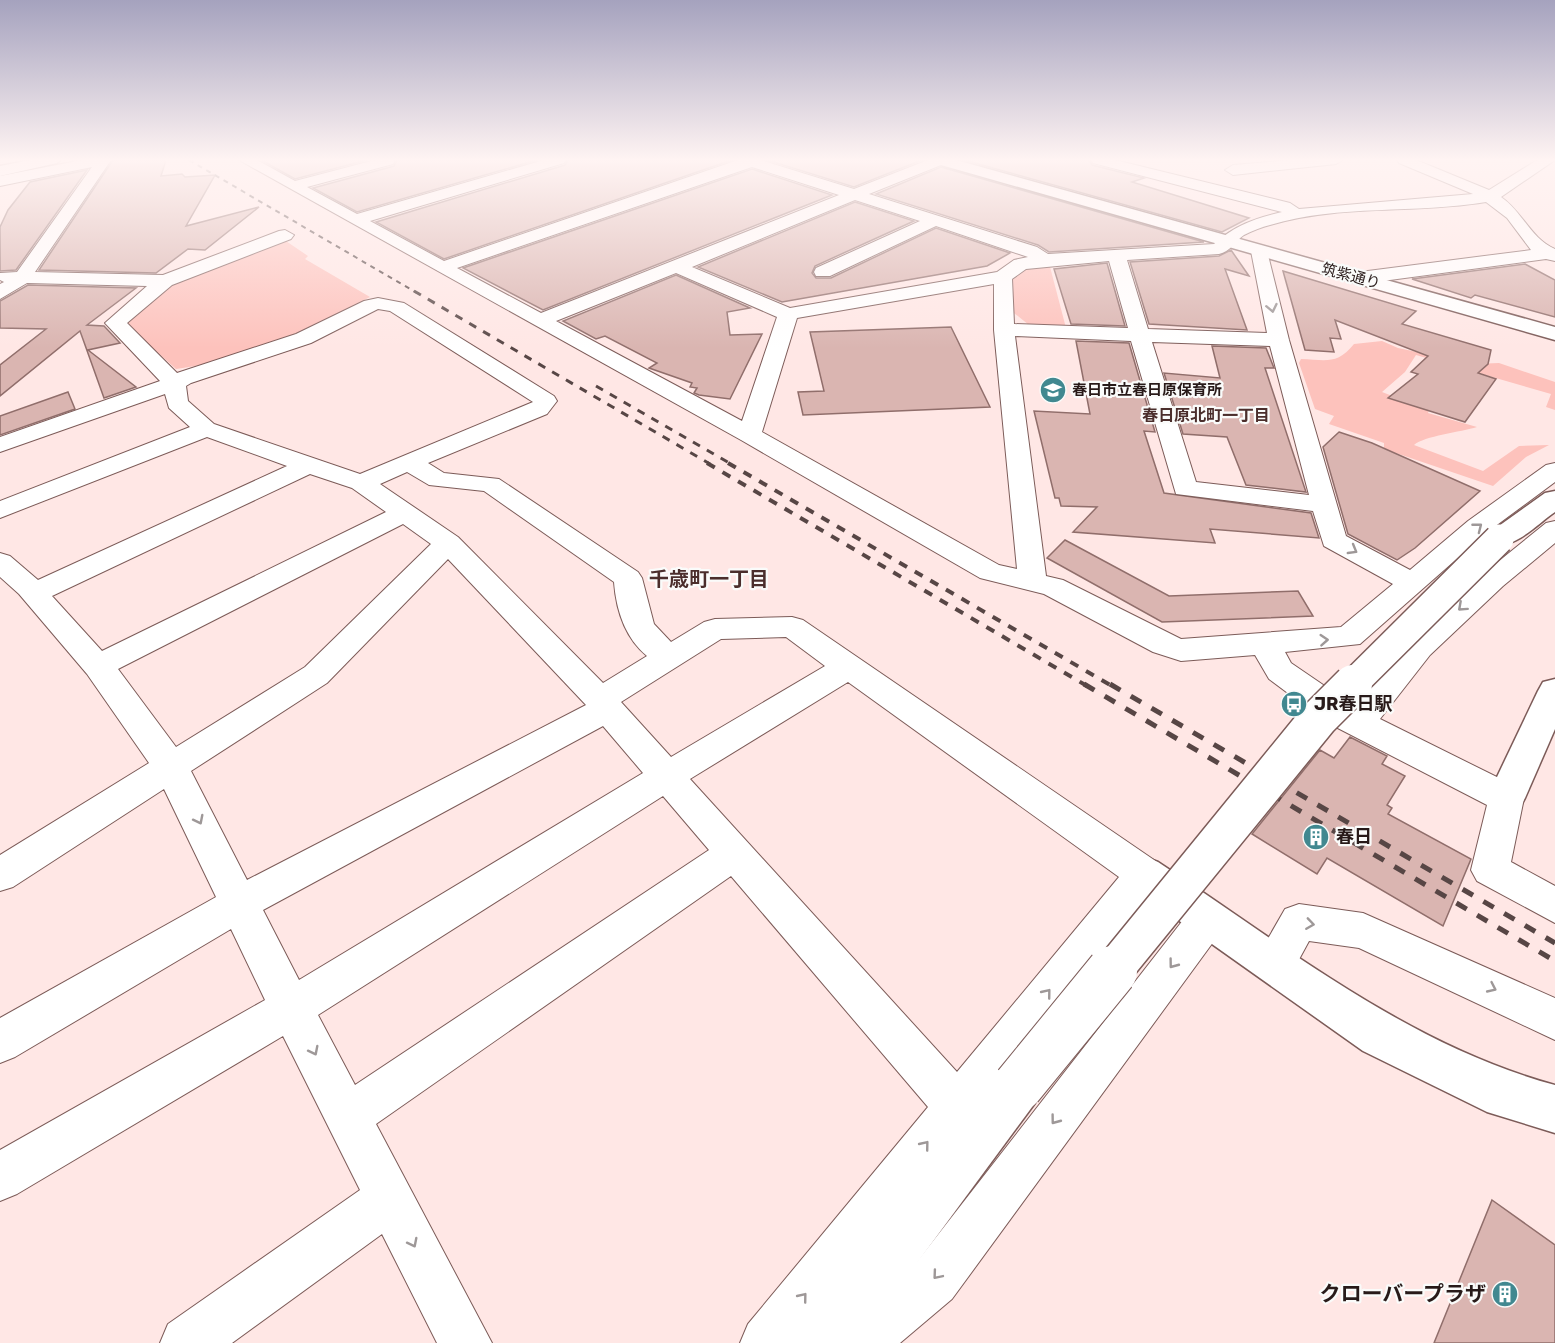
<svg xmlns="http://www.w3.org/2000/svg" width="1555" height="1343" viewBox="0 0 1555 1343" font-family="Rubik,'Noto Sans JP',sans-serif">
	<style>
		.green { fill: #fdc2bc }
		.building { fill: #dab5b1; stroke: #906e6b; stroke-width: 1.5 }
		.lines { fill: none; stroke-linecap: round; stroke-linejoin: round }
		.minor-casing { stroke: #7c5b58; stroke-width: 2 }
		.tertiary-casing { stroke: #7c5b58; stroke-width: 3 }
		.primary-casing { stroke: #7c5b58; stroke-width: 3 }
		.minor { fill: #fff; fill-rule: evenodd }
		.tertiary { fill: #fff; fill-rule: evenodd }
		.primary { fill: #fff; fill-rule: evenodd }
		.rail-far3 { stroke: #574645; stroke-width: 2; stroke-dasharray: 5 5; stroke-linecap: butt }
		.rail-far2 { stroke: #574645; stroke-width: 3; stroke-dasharray: 8 8; stroke-linecap: butt }
		.rail-far1 { stroke: #574645; stroke-width: 4; stroke-dasharray: 9 9; stroke-linecap: butt }
		.rail { stroke: #574645; stroke-width: 5; stroke-dasharray: 12 12; stroke-linecap: butt }
		.tertiary-bridge-far2-casing { stroke: #7c5b58; stroke-width: 32; stroke-linecap: butt }
		.tertiary-bridge-far1-casing { stroke: #7c5b58; stroke-width: 41; stroke-linecap: butt }
		.tertiary-bridge-casing { stroke: #7c5b58; stroke-width: 52; stroke-linecap: butt }
		.tertiary-bridge-far2 { stroke: #fff; stroke-width: 29 }
		.tertiary-bridge-far1 { stroke: #fff; stroke-width: 38 }
		.tertiary-bridge { stroke: #fff; stroke-width: 50 }
		.oneway { stroke: #9e9898 }
		.labels { text-anchor: middle; stroke-width: 4.5; stroke-linejoin: round; paint-order: stroke }
		.far-street-label { font-size: 15px; fill: #281a19; stroke: #fafbfa }
		.far-poi-label { font-size: 15px; font-weight: bold; fill: #281a19; stroke: #fafbfa; text-anchor: start }
		.far-neighbourhood-label { font-size: 16px; font-weight: bold; fill: #4b2e2c; stroke: #fafbfa }
		.poi-label { font-size: 18px; font-weight: bold; fill: #281a19; stroke: #fafbfa; text-anchor: start }
		.neighbourhood-label { font-size: 20px; font-weight: bold; fill: #4b2e2c; stroke: #fafbfa }
		.near-poi-label { font-size: 21px; font-weight: bold; fill: #281a19; stroke: #fafbfa; text-anchor: end }
	</style>
	<rect width="100%" height="100%" fill="#ffe7e5"/>
	<g class="green">
		<path d="M283 239 308 256 305 259 370 297C310 329 243 360 176 369L124 322 163 286Z"/>
		<path d="M1049 263 1066 328 1029 325 1009 309 1006 278 1022 266Z"/>
		<path d="M1382 341 1398 348 1474 364 1499 363 1555 382V410L1546 407 1551 394 1416 355 1405 372 1382 392 1429 410 1428 413 1477 427C1461 432 1424 436 1414 445L1483 471 1519 446 1549 445 1526 457 1493 486 1384 449V443L1329 424 1334 416 1315 409 1299 363 1301 359C1326 360 1337 365 1354 344Z"/>
	</g>
	<g class="building">
		<path d="M113 160H166L161 176 182 174 185 177 215 175 186 226 259 207 205 250 188 249 156 273 39 270Z"/>
		<path d="M261 160H367L295 179Z"/>
		<path d="M397 160H537L357 212 313 188 394 166Z"/>
		<path d="M568 160H732L444 259 376 222 565 165Z"/>
		<path d="M767 160H922L854 187Z"/>
		<path d="M964 160H1089L1092 165 1144 178 1132 182 1249 218 1222 232Z"/>
		<path d="M941 167 1204 242 1049 252 1038 245 876 194Z"/>
		<path d="M752 169 832 195 543 310 463 268Z"/>
		<path d="M87 170 16 270 0 271V227L8 210 30 182Z"/>
		<path d="M855 202 914 221 815 266 812 273 816 278H831L936 228 1010 253 987 266 782 302 698 267Z"/>
		<path d="M1231 250 1249 276 1225 269 1247 330 1149 324 1130 262 1219 256Z"/>
		<path d="M1107 263 1125 326 1071 324 1054 269Z"/>
		<path d="M1525 264 1555 280V317L1475 295 1471 298 1412 279Z"/>
		<path d="M1283 271 1416 311 1402 324 1491 350 1488 364 1478 373 1496 379 1465 422 1388 398 1418 374 1411 372 1428 356 1335 320 1341 339 1330 338 1334 352 1305 350Z"/>
		<path d="M676 275 750 308 727 312 730 335 762 334 730 399 699 395 694 393 697 388 690 387 692 383 649 368 657 363 605 336 596 339 563 321Z"/>
		<path d="M28 285 136 288 87 325 104 326 120 343 88 350 136 387 104 398 80 331 0 396V365L46 329 0 328V301Z"/>
		<path d="M951 327 990 407 803 415 798 392 824 391 810 332Z"/>
		<path d="M1076 341 1129 343 1155 432 1144 431 1164 493 1311 513 1319 538 1210 529 1215 543 1073 532 1097 507 1061 506 1059 498H1055L1034 411 1090 414Z"/>
		<path d="M1212 346 1266 348 1274 368H1265L1306 492 1246 485 1227 437 1183 434 1164 373 1220 378Z"/>
		<path d="M68 392 75 409 0 435V416Z"/>
		<path d="M1339 432 1372 443 1480 491 1415 548 1397 560 1348 534 1323 447Z"/>
		<path d="M1065 540 1169 596 1298 591 1313 616 1162 622 1047 558Z"/>
		<path d="M1350 737 1387 756 1382 764 1405 776 1387 805 1392 808 1388 814 1471 859 1443 926 1327 858 1317 874 1252 834 1320 750 1334 758Z"/>
		<path d="M1492 1200 1555 1245V1343H1434Z"/>
	</g>
	<g class="lines">
		<defs>
			<g id="minor">
				<path d="M82 160H111L35 272 163 275 279 231 285 230 294 235 291 239 172 285 127 323 177 373 296 334 364 301 378 298 404 303 554 396 557 401 547 414 428 463 444 473 499 479 638 572 642 578 654 624 671 642 704 622 715 619 792 617 803 620 1157 862 1163 874 1157 886 801 1343H740L748 1324 928 1107 731 876 376 1124 492 1343H437L382 1234 232 1343H160L168 1324 360 1190 283 1036 17 1194 0 1201V1150L265 1000 231 929 15 1057 0 1063V1018L216 897 164 789 13 887 0 891V855L149 763 87 674 19 594 0 577V553L10 556 38 580 287 466 207 437 0 518V501L190 427 169 408 165 394 0 452V437L160 381 105 323 147 286 27 283 0 299V284L4 282 0 280V273L17 272 92 167 0 186V176ZM378 309 390 311 533 402 360 474 214 424 188 401 186 386 191 383 311 343ZM407 472 429 485 484 491 614 582C616 609 625 638 647 656L603 683 458 537 380 484ZM310 474 352 488 386 512 102 651 52 596ZM403 524 431 544 305 667 176 747 118 669ZM448 559 586 705 247 880 191 771 327 683ZM786 637 825 666 671 757 621 702 721 639ZM848 682 1119 877 957 1072 690 779ZM603 726 643 773 299 980 263 910ZM663 796 709 850 355 1085 318 1015Z"/>
				<path d="M239 160H257L295 181 375 160H395L393 164 307 187 357 214 544 160H566L564 163 370 221 444 261 738 160H760L854 189 928 160H948L946 163 869 194 1037 247 1048 254 1214 244C1234 226 1255 218 1282 212L1093 163 1091 160H1115L1290 203 1299 209 1473 194 1399 163 1397 160H1416L1489 190 1537 160H1555L1501 197C1522 211 1531 239 1555 249V261L1546 259 1360 284 1351 278 1360 272 1531 250 1507 218 1486 202C1416 214 1339 204 1270 225 1262 227 1252 231 1244 235 1235 241 1230 252 1219 254L1127 260 1148 329 1267 333 1251 251 1254 247H1266L1289 340 1346 536 1410 570 1468 521 1546 465 1555 463V482L1486 533 1360 644 1285 652 1291 663 1354 706 1408 641 1483 574 1546 523 1555 521V543L1503 586 1430 655 1380 719 1519 788 1524 798 1511 862 1555 886V923L1477 881 1471 870 1487 805 1328 723 1269 679 1255 655 1181 661 1153 652 1044 594 980 578 741 440ZM752 167 839 195 541 313 457 268ZM855 200 920 221 816 268 814 272 816 276H830L936 226 1028 257 1014 260 997 272 790 308 692 267ZM1109 261 1128 328 1014 324 1012 279 1026 269ZM676 273 777 317 742 421 556 321ZM994 284V330L1017 569 999 565 762 432 797 318ZM1015 336 1131 341 1176 494 1313 511 1324 546 1393 584 1341 627 1181 639 1063 580 1046 576ZM1152 342 1270 346 1309 495 1196 482Z"/>
				<path d="M1292 160H1343L1336 164 1233 175 1225 170 1233 165Z"/>
				<path d="M1208 900 1222 906 1228 918 1222 930 952 1299 900 1343H831L839 1324 916 1263 1194 906Z"/>
				<path d="M1299 904 1363 913 1555 998V1040L1359 948 1309 941 1290 976 1275 982 1260 976 1254 963 1285 909Z"/>
			</g>
			<g id="tertiary">
				<path d="M931 160H956L1555 327V340L934 163Z"/>
				<path d="M1555 491V512C1536 525 1513 551 1489 545L1485 539 1489 533 1545 493Z"/>
				<path d="M1555 679V729L1525 798 1519 809 1506 813 1493 809 1487 798 1538 691 1543 682Z"/>
				<path d="M1144 857 1158 862C1284 945 1407 1045 1555 1085V1133L1487 1112 1363 1051 1130 886 1124 874 1130 862Z"/>
				<path d="M1018 1062 1035 1069 1042 1086 1035 1103 858 1343H796L804 1323 1001 1069Z"/>
			</g>
			<path id="primary" d="M31 160H60L57 163 0 176V166Z"/>
		</defs>
		<use href="#minor" class="minor-casing"/>
		<use href="#tertiary" class="tertiary-casing"/>
		<use href="#primary" class="primary-casing"/>
		<use href="#minor" class="minor"/>
		<use href="#tertiary" class="tertiary"/>
		<use href="#primary" class="primary"/>
		<path class="rail-far3" d="M189 160 417 293"/>
		<g class="rail-far2">
			<path d="M414 291 710 464"/>
			<path d="M596 386 731 464"/>
		</g>
		<g class="rail-far1">
			<path d="M707 463 1087 686"/>
			<path d="M728 463 1112 686"/>
		</g>
		<g class="rail">
			<path d="M1084 684 1555 961"/>
			<path d="M1110 684 1555 943"/>
		</g>
		<defs>
			<path id="tertiary-bridge-far2" d="M1351 686 1499 539"/>
			<path id="tertiary-bridge-far1" d="M1111 973 1319 718 1353 684"/>
			<path id="tertiary-bridge" d="M1018 1086 1112 971"/>
		</defs>
		<use href="#tertiary-bridge-far2" class="tertiary-bridge-far2-casing"/>
		<use href="#tertiary-bridge-far1" class="tertiary-bridge-far1-casing"/>
		<use href="#tertiary-bridge" class="tertiary-bridge-casing"/>
		<use href="#tertiary-bridge-far2" class="tertiary-bridge-far2"/>
		<use href="#tertiary-bridge-far1" class="tertiary-bridge-far1"/>
		<use href="#tertiary-bridge" class="tertiary-bridge"/>
	</g>
	<defs><path id="oneway-chevron" d="M-2-3.5L2.5 0L-2 3.5" fill="none" stroke-width="1.6" stroke-linecap="round" stroke-linejoin="round" transform="scale(1.5)"/></defs>
	<g class="oneway">
		<use href="#oneway-chevron" transform="translate(1272 308) rotate(78)"/>
		<use href="#oneway-chevron" transform="translate(1478 527) rotate(-38)"/>
		<use href="#oneway-chevron" transform="translate(1353 550) rotate(30)"/>
		<use href="#oneway-chevron" transform="translate(1462 607) rotate(138)"/>
		<use href="#oneway-chevron" transform="translate(1324 640) rotate(-4)"/>
		<use href="#oneway-chevron" transform="translate(199 820) rotate(63)"/>
		<use href="#oneway-chevron" transform="translate(1310 924) rotate(8)"/>
		<use href="#oneway-chevron" transform="translate(1173 964) rotate(127)"/>
		<use href="#oneway-chevron" transform="translate(1492 988) rotate(25)"/>
		<use href="#oneway-chevron" transform="translate(1047 993) rotate(-51)"/>
		<use href="#oneway-chevron" transform="translate(314 1051) rotate(63)"/>
		<use href="#oneway-chevron" transform="translate(1055 1120) rotate(127)"/>
		<use href="#oneway-chevron" transform="translate(925 1145) rotate(-51)"/>
		<use href="#oneway-chevron" transform="translate(413 1243) rotate(63)"/>
		<use href="#oneway-chevron" transform="translate(937 1275) rotate(130)"/>
		<use href="#oneway-chevron" transform="translate(803 1297) rotate(-51)"/>
	</g>
	<linearGradient id="sky" x2="0" y2="1"><stop stop-color="#a5a2be"/><stop offset="0.46" stop-color="#fff4f3"/><stop offset="1" stop-color="#fff4f3" stop-opacity="0"/></linearGradient>
	<rect width="1555" height="348" fill="url(#sky)"/>
	<defs>
		<symbol id="school-disc" viewBox="-11 -11 22 22"><circle r="9.5" fill="#418890" stroke="#fafbfa"/><path d="M0-5L7-2L0 1L-7-2ZM-4 1L0 2.5L4 1V4Q0 6-4 4Z" fill="#fff"/></symbol>
		<symbol id="bus-disc" viewBox="-11 -11 22 22"><circle r="9.5" fill="#418890" stroke="#fafbfa"/><path d="M-5-6H5V4H4V6H2V4H-2V6H-4V4H-5ZM-3.5-4V0h7V-4ZM-3.5 1.2v1.5H-2V1.2ZM2 1.2v1.5H3.5V1.2Z" fill="#fff"/></symbol>
		<symbol id="building-disc" viewBox="-11 -11 22 22"><circle r="9.5" fill="#418890" stroke="#fafbfa"/><path d="M-4-6H4V6H1V3H-1V6H-4ZM-2.5-4.3h1.7v1.8h-1.7ZM.8-4.3h1.7v1.8H.8ZM-2.5-1h1.7V.8h-1.7ZM.8-1h1.7V.8H.8Z" fill="#fff"/></symbol>
	</defs>
	<g fill-rule="evenodd">
		<use href="#school-disc" x="1038" y="375" width="30" height="30"/>
		<use href="#bus-disc" x="1279" y="689" width="30" height="30"/>
		<use href="#building-disc" x="1301" y="822" width="30" height="30"/>
		<use href="#building-disc" x="1490" y="1279" width="30" height="30"/>
	</g>
	<g class="labels">
		<g class="far-street-label">
			<text transform="translate(1351 276) rotate(15)" y="5">筑紫通り</text>
		</g>
		<g class="far-poi-label">
			<text x="1072" y="395">春日市立春日原保育所</text>
		</g>
		<g class="far-neighbourhood-label">
			<text x="1206" y="421">春日原北町一丁目</text>
		</g>
		<g class="poi-label">
			<text x="1314" y="710">JR春日駅</text>
			<text x="1336" y="843">春日</text>
		</g>
		<g class="neighbourhood-label">
			<text x="709" y="586">千歳町一丁目</text>
		</g>
		<g class="near-poi-label">
			<text x="1486" y="1301">クローバープラザ</text>
		</g>
	</g>
</svg>
